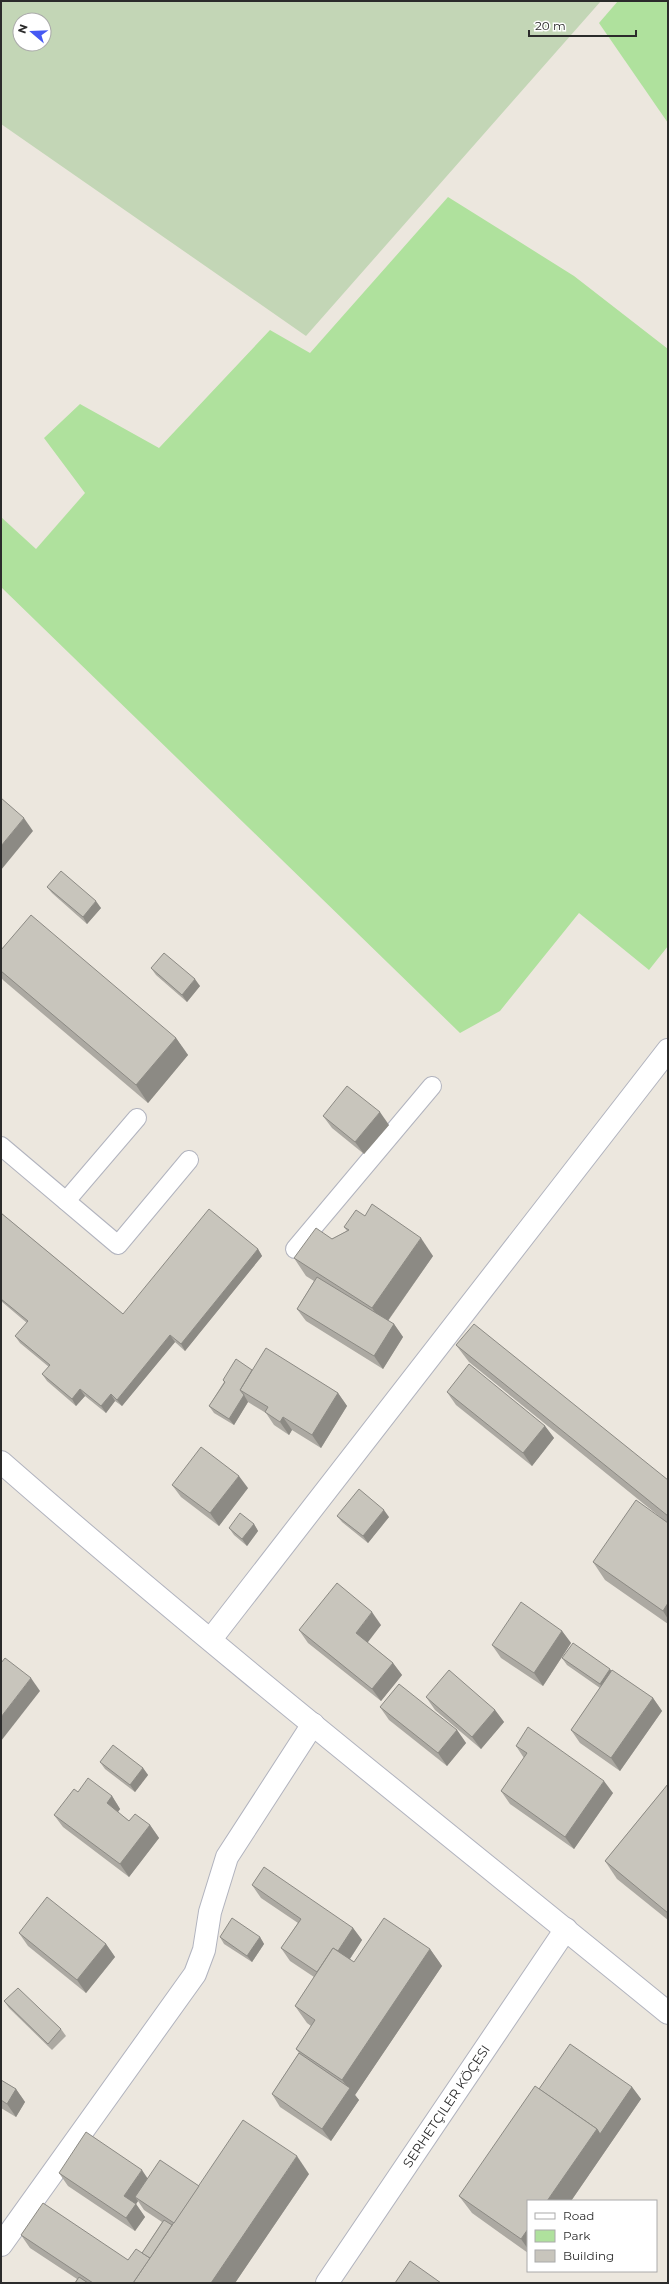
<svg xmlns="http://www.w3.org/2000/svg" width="669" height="2284" viewBox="0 0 669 2284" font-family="Montserrat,sans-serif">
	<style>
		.green { fill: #afe19d }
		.cemetery { fill: #c3d6b6; fill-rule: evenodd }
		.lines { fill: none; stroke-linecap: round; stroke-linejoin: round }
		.service-casing { stroke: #b1b3be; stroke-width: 20 }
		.minor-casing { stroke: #b1b3be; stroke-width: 24 }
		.tertiary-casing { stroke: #b1b3be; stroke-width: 24 }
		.service { stroke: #fff; stroke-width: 18 }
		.minor { stroke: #fff; stroke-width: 22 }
		.tertiary { stroke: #fff; stroke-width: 22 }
		.wall { fill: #aca9a2 }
		.shaded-wall { fill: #8c8a84 }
		.building { fill: #c8c5bc; stroke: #8c8a84 }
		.labels { text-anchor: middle; stroke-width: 4; stroke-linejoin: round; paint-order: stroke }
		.street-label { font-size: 13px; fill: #2b2b2b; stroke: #fff }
	</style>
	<rect width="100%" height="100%" fill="#ece7de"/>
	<g class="green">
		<path d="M618 1H668V123L599 23Z"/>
		<path d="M448 197 574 276 668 349V946L649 970 579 913 500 1011 460 1033 1 587V517L36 549 85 493 44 438 80 404 159 448 270 330 310 353Z"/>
	</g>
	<path class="cemetery" d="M1 1H601L306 336 1 124ZM20 20H44V44H20Z"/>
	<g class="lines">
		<defs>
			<g id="service">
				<path d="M1 1146 118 1245 189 1160"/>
				<path d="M66 1201 137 1118"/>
				<path d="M295 1249 432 1086"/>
			</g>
			<g id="minor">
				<path d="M211 1639 668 1050"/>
				<path d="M1 2245 195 1974 204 1950 210 1912 227 1857 313 1724"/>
				<path d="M327 2283 566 1929"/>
			</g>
			<path id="tertiary" d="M1 1462C218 1652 445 1831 668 2013"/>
		</defs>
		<use href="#service" class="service-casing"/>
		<use href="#minor" class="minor-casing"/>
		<use href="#tertiary" class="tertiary-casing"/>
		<use href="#service" class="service"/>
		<use href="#minor" class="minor"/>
		<use href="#tertiary" class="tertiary"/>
	</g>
	<g class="wall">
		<path d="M47 887 101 908 87 924 52 893Z"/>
		<path d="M1 950 176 1038 188 1055 148 1103 3 980 1 977Z"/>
		<path d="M151 968 200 986 187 1002 156 975Z"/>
		<path d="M323 1116 389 1125 364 1154 332 1128Z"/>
		<path d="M1 1213 123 1314 258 1249 262 1256 185 1351 175 1342 122 1406 115 1401 106 1413 85 1396 76 1406 47 1381 42 1374 49 1367 20 1343 15 1336 27 1323 1 1301Z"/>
		<path d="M365 1216 433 1256 388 1321 394 1324 403 1337 383 1369 306 1321 297 1309 314 1281 306 1276 294 1258 347 1231 344 1227Z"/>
		<path d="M456 1345 668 1480V1624L605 1580 593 1562 660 1517 469 1362Z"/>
		<path d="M252 1370 338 1393 347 1406 321 1448 292 1430 289 1435 274 1425 266 1413 248 1402 234 1425 214 1413 209 1406 224 1382 223 1380Z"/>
		<path d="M447 1392 545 1426 554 1438 532 1466 456 1405Z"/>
		<path d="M172 1485 248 1488 219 1526 181 1497Z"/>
		<path d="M337 1516 389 1517 368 1543 342 1522Z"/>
		<path d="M254 1524 258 1531 247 1546 234 1535 229 1528Z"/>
		<path d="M381 1625 367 1642 393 1663 402 1675 381 1701 308 1643 299 1630Z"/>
		<path d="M562 1631 571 1643 543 1686 501 1658 492 1645Z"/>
		<path d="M562 1658 611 1671 653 1698 662 1711 620 1771 580 1743 571 1730 600 1688 567 1665Z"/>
		<path d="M426 1697 495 1710 504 1722 481 1749 435 1710Z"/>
		<path d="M380 1707 457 1730 466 1743 447 1766 389 1720Z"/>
		<path d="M516 1746 613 1793 574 1849 510 1804 501 1791 524 1758Z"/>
		<path d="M100 1762 143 1768 148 1775 135 1792 105 1769Z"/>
		<path d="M668 1784V1920L617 1879 605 1861Z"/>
		<path d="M78 1792 112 1796 120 1809 118 1812 129 1821 150 1825 159 1838 129 1877 63 1827 54 1815Z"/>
		<path d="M252 1885 353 1928 362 1940 350 1959 354 1962 430 1949 442 1966 355 2095 359 2100 331 2141 280 2107 272 2094 299 2053 296 2049 311 2026 307 2023 295 2006 314 1977 290 1961 281 1948 298 1923 261 1898Z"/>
		<path d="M19 1933 106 1944 115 1957 86 1993 28 1946Z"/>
		<path d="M220 1937H260L264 1944 252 1962 224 1944Z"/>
		<path d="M4 2001 61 2029 66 2036 52 2050 9 2008Z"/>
		<path d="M1 2080 16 2089 25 2102 16 2117 1 2108Z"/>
		<path d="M632 2087 641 2099 571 2201H528V2253L472 2213 459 2196 539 2089Z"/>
		<path d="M59 2173 148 2178 199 2186 309 2174 235 2283H75L77 2279 30 2248 21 2235 128 2260 142 2253 162 2222 144 2210 138 2201 136 2204 145 2217 135 2231 68 2186Z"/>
	</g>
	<g class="shaded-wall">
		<path d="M24 818 33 831 1 870V846Z"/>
		<path d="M96 901 101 908 87 924 83 917Z"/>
		<path d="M195 979 200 986 187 1002 182 995Z"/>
		<path d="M176 1038 188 1055 148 1103 136 1085Z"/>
		<path d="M380 1112 389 1125 364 1154 355 1142Z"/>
		<path d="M421 1238 433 1256 384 1326 372 1308Z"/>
		<path d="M258 1249 262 1256 185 1351 181 1344Z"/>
		<path d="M394 1324 403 1337 383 1369 374 1356Z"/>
		<path d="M170 1335 175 1342 122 1406 117 1400Z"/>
		<path d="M80 1389 85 1396 76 1406 72 1399Z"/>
		<path d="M338 1393 347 1406 321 1448 312 1435Z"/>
		<path d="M111 1394 115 1401 106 1413 101 1406Z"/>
		<path d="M244 1395 248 1402 234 1425 229 1419Z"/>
		<path d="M283 1417 292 1430 289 1435 280 1422Z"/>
		<path d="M545 1426 554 1438 532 1466 523 1453Z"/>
		<path d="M239 1476 248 1488 219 1526 210 1513Z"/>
		<path d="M384 1510 389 1517 368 1543 363 1536Z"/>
		<path d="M254 1524 258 1531 247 1546 242 1539Z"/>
		<path d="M668 1603V1619L663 1611Z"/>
		<path d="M372 1612 381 1625 365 1646 356 1633Z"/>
		<path d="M562 1631 571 1643 543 1686 534 1673Z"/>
		<path d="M393 1663 402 1675 381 1701 372 1689Z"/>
		<path d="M610 1669 615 1676 604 1691 600 1684Z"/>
		<path d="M31 1678 40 1691 1 1741V1717Z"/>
		<path d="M653 1698 662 1711 620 1771 611 1758Z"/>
		<path d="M495 1710 504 1722 481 1749 472 1737Z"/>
		<path d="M457 1730 466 1743 447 1766 438 1753Z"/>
		<path d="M143 1768 148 1775 135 1792 130 1785Z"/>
		<path d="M604 1781 613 1793 574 1849 565 1837Z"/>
		<path d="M112 1796 120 1809 115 1816 107 1803Z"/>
		<path d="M150 1825 159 1838 129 1877 120 1864Z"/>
		<path d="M353 1928 362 1940 331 1988 322 1975Z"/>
		<path d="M260 1937 264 1944 252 1962 247 1956Z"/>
		<path d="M106 1944 115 1957 86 1993 77 1980Z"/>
		<path d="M430 1949 442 1966 355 2095 359 2100 331 2141 322 2129 349 2089 342 2080Z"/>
		<path d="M632 2087 641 2099 571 2201H547L597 2129Z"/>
		<path d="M16 2089 25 2102 16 2117 7 2104Z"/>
		<path d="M297 2156 309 2174 235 2283H211Z"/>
		<path d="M142 2170 150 2182 135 2197 138 2201 133 2209 124 2196Z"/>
		<path d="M136 2204 145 2217 135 2231 126 2218Z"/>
		<path d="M528 2229V2249L521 2239Z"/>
	</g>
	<g class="building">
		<path d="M1 798 24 818 1 846Z"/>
		<path d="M61 871 96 901 83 917 47 887Z"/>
		<path d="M31 915 176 1038 136 1085 1 971V950Z"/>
		<path d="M164 953 195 979 182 995 151 968Z"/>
		<path d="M347 1086 380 1112 355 1142 323 1116Z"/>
		<path d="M372 1204 421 1238 372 1308 294 1258 316 1228 332 1239 349 1230 344 1227 356 1210 365 1216Z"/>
		<path d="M209 1209 258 1249 181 1344 170 1335 117 1400 111 1394 101 1406 80 1389 72 1399 42 1374 50 1365 15 1336 28 1321 1 1299V1213L123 1314Z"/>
		<path d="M317 1277 394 1324 374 1356 297 1309Z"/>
		<path d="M474 1324 668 1480V1516L456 1345Z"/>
		<path d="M266 1348 338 1393 312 1435 283 1417 280 1422 265 1412 268 1407 240 1390Z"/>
		<path d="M236 1359 252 1370 240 1390 244 1395 229 1419 209 1406 225 1382 223 1380Z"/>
		<path d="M469 1364 545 1426 523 1453 447 1392Z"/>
		<path d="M201 1447 239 1476 210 1513 172 1485Z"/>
		<path d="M359 1489 384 1510 363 1536 337 1516Z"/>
		<path d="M636 1500 668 1523V1603L663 1611 593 1562Z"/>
		<path d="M240 1513 254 1524 242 1539 229 1528Z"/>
		<path d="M337 1583 372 1612 356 1633 393 1663 372 1689 299 1630Z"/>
		<path d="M521 1602 562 1631 534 1673 492 1645Z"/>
		<path d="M573 1643 610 1669 600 1684 562 1658Z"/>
		<path d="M5 1658 31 1678 1 1717V1663Z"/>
		<path d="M449 1670 495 1710 472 1737 426 1697Z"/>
		<path d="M612 1670 653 1698 611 1758 571 1730Z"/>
		<path d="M399 1684 457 1730 438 1753 380 1707Z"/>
		<path d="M528 1727 604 1781 565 1837 501 1791 527 1753 516 1746Z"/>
		<path d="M113 1745 143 1768 130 1785 100 1762Z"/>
		<path d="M88 1778 112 1796 107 1803 129 1821 135 1814 150 1825 120 1864 54 1815 74 1789 78 1792Z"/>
		<path d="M668 1784V1913L605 1861Z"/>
		<path d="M264 1867 353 1928 338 1951 333 1948 317 1972 281 1948 301 1919 252 1885Z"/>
		<path d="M47 1897 106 1944 77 1980 19 1933Z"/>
		<path d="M232 1918 260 1937 247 1956 220 1937Z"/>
		<path d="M384 1918 430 1949 342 2080 296 2049 315 2020 295 2006 333 1948 354 1962Z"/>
		<path d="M18 1988 61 2029 48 2044 4 2001Z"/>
		<path d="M570 2044 632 2087 600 2134 597 2129 539 2089Z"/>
		<path d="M299 2053 350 2088 322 2129 272 2094Z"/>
		<path d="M1 2080 16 2089 7 2104 1 2100Z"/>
		<path d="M535 2086 597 2129 547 2201H528V2229L521 2239 459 2196Z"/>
		<path d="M243 2120 297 2156 211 2283H133Z"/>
		<path d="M86 2132 142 2170 124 2196 136 2204 126 2218 59 2173Z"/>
		<path d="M160 2160 199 2186 174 2223 135 2197Z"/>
		<path d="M43 2203 128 2260 136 2249 150 2258 133 2283H93L21 2235Z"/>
		<path d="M164 2220 172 2225 150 2258 142 2253Z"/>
		<path d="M410 2261 441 2283H395Z"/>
		<path d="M79 2277 88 2283H75Z"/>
	</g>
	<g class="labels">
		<g class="street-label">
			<text transform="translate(446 2106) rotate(-56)" y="5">SERHETÇILER KÖÇESI</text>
		</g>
	</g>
	<rect width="669" height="2284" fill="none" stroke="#2b2b2b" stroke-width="4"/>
	<rect x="527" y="2200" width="130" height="72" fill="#ffffff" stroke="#aaaaaa"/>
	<rect x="535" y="2213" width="20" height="6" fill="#ffffff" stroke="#aaaaaa"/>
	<text x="563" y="2220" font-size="12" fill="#2b2b2b">Road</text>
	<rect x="535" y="2230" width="20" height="12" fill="#afe19d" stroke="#aaaaaa"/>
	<text x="563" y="2240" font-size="12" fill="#2b2b2b">Park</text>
	<rect x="535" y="2250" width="20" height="12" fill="#c8c5bc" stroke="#aaaaaa"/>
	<text x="563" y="2260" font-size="12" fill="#2b2b2b">Building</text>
	<g transform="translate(32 32) rotate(289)"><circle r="19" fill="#ffffff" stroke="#aaaaaa"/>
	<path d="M0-3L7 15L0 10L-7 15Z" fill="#4558f3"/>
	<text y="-6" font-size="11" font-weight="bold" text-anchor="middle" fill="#2b2b2b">N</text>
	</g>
	<path d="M529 30v6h107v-6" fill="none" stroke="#2b2b2b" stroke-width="2"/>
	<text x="535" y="30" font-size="12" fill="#2b2b2b" stroke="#ffffff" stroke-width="3" paint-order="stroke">20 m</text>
</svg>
